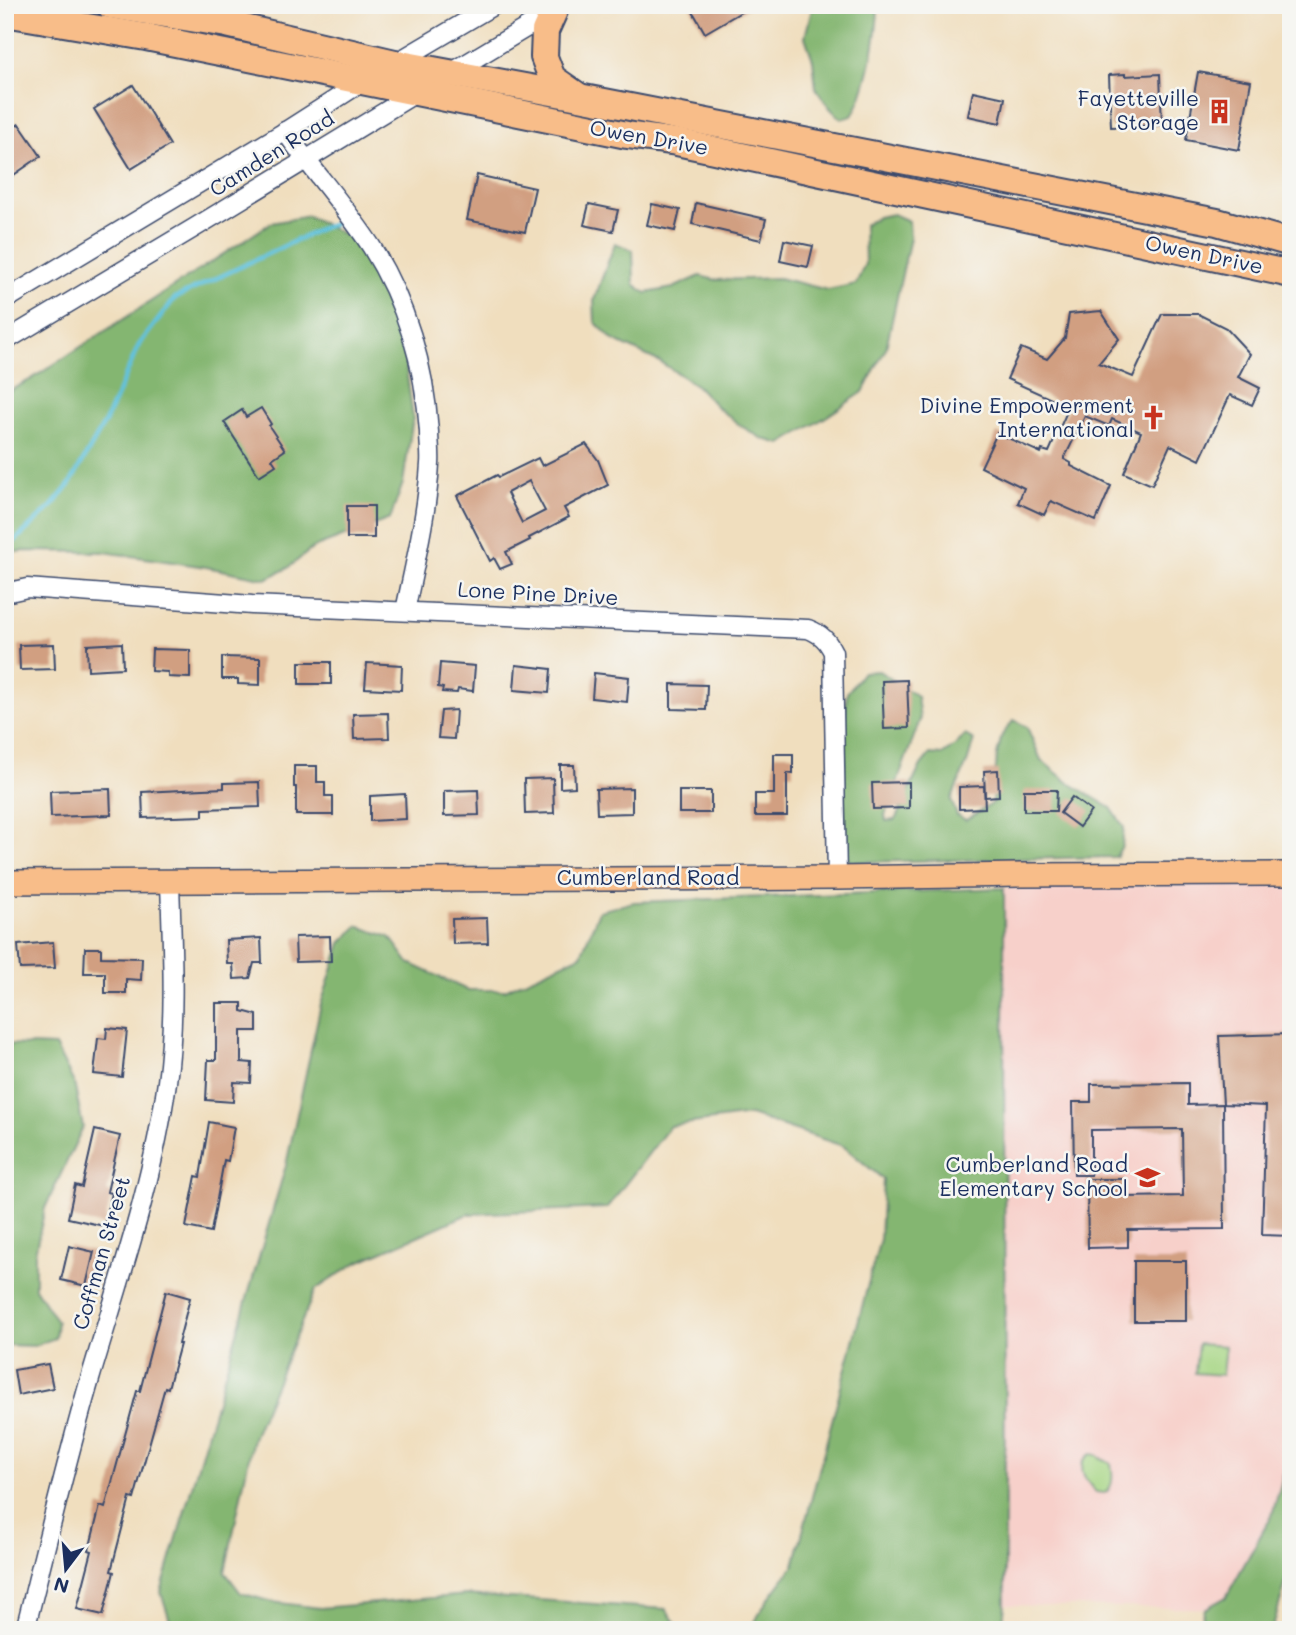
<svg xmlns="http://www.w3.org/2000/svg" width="1296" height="1635" viewBox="0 0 1296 1635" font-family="Mali,sans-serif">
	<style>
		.built { fill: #f7d0ca }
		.green { fill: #a6d583; stroke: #608270; stroke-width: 2 }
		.forest { fill: #84b671; stroke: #507268; stroke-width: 2 }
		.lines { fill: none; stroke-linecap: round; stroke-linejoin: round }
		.stream { stroke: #61c2df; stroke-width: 4.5 }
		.building { fill: #d19f81; fill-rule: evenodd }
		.minor-casing { stroke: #3b496c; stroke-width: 21 }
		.major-casing { stroke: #3b496c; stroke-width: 26 }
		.highway-casing { stroke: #3b496c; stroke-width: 30 }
		.minor { stroke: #fff; stroke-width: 18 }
		.major { stroke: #f8bd89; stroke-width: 23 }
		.highway { stroke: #f8bd89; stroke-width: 26 }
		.labels { text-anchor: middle; stroke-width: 5; stroke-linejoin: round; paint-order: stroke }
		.poi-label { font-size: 21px; fill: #1b2f5e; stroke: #f6f6f2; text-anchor: end }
		.street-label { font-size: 21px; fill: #1b2f5e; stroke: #f6f6f2 }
	</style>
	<rect width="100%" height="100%" fill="#f6f6f2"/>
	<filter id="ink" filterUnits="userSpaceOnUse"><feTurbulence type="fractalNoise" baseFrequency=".0143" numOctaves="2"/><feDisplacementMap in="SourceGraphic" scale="14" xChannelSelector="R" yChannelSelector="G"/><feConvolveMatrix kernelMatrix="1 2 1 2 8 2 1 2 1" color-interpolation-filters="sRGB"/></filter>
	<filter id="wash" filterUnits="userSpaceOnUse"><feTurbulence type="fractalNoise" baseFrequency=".00686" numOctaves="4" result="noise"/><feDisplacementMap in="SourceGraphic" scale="28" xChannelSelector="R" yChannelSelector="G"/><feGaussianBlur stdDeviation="1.57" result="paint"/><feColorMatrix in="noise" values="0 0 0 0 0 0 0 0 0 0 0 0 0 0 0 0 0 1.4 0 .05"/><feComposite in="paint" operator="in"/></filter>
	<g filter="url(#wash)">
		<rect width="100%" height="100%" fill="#f0debe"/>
		<path class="built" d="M1224 884 1291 886V1466L1238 1609 1005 1605 1004 888Z"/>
		<g class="green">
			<path d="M1198 1344 1225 1346 1222 1375 1195 1373Z"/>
			<path d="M1091 1454 1096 1455 1111 1464C1113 1474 1114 1487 1105 1493L1096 1492C1085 1481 1074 1464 1091 1454Z"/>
		</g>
		<g class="forest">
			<path d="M813 5H878C878 33 867 93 852 116L841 119 830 108 816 88 813 60 805 37Z"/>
			<path d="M893 214 909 221 910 238 886 348 863 392 826 417 781 444 763 439 741 426 718 408 697 386 660 362 613 340 595 322 594 300 615 243 633 250 634 284 646 293 673 288 700 276 716 280 779 278 828 290 856 284 865 264 864 225 878 217Z"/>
			<path d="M308 216 355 240 401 331 413 418 403 483 390 519 313 548 288 568 266 579 206 567 104 552 25 551 5 553V393L30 380 271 223Z"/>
			<path d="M879 671 917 696 920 720 885 815 886 821 895 820 921 765 930 754 942 755 956 745 965 735 974 740 967 763 951 800 957 815 966 820 993 803 997 755 1002 735 1014 720 1027 727 1041 760 1069 783 1111 808 1124 827 1122 846 1116 857 853 862 844 858 842 742 847 693 863 672Z"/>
			<path d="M1004 888 1005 1605 1002 1630H750L765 1604 794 1565 880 1239 883 1179 843 1146 750 1115 670 1126 607 1208 468 1214 356 1263 315 1290 253 1438 225 1572 241 1593 272 1602 320 1608 466 1595 666 1609 680 1630H173L161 1592 286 1165 321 1004 341 943 358 926 390 937 409 963 467 990H505L581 955 599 911 634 902Z"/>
			<path d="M5 1044 55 1046 74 1083 83 1127 45 1208 35 1253V1288L57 1322 55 1338 34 1346 5 1345Z"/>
			<path d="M1291 1449V1564L1272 1630H1203L1200 1624 1205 1609 1226 1597 1272 1515Z"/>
		</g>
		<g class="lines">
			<path class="stream" d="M5 550 51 507 70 484 105 422 139 345 175 298 322 228 339 222"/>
		</g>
		<g id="blocks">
			<g class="building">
				<path d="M689 5H753L705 33Z"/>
				<path d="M1198 72 1251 81 1239 150 1186 140Z"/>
				<path d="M1125 74V76L1160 74 1162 125 1111 127 1109 75Z"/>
				<path d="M133 85 170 145 131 169 94 109Z"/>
				<path d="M973 91 1005 98 1000 123 968 116Z"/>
				<path d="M19 124 41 156 5 181V134Z"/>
				<path d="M477 175 535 188 525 232 467 220Z"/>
				<path d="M696 203 766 219 761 240 692 224Z"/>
				<path d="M589 204 618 210 613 231 584 225Z"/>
				<path d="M652 204 680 210 675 231 647 225Z"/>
				<path d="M784 240 813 246 808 267 780 261Z"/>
				<path d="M1101 311 1119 339 1099 363 1133 377 1162 314H1198L1226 328 1250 354 1238 377 1260 388 1252 405 1230 395 1200 460 1170 445 1152 485 1124 473 1141 432 1112 419 1109 426 1085 416 1064 459 1071 463V466L1111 486 1096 521 1051 501 1044 515 1018 503 1024 488 981 467 997 433 1041 453 1042 450 1049 452 1069 407 1007 379 1021 348 1047 359 1065 338 1069 314Z"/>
				<path d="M261 408 271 424 269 426 285 450 272 459 276 465 259 476 224 422 242 410 246 417Z"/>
				<path d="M586 444 598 460 608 485 564 508 569 517 529 538 530 540 506 552 512 564 500 569 494 558 490 561 457 496 497 475 499 477 538 458 542 466ZM529 481 545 511 522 523 507 493Z"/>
				<rect x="347" y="506" width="27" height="32"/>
				<path d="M122 643 123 668 88 670 87 645Z"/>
				<path d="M54 644 55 669 20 670 19 645Z"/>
				<path d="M152 649 190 650V678L168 677V672L151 671Z"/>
				<path d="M222 657 260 658V685L238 684V679H222Z"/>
				<rect x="299" y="662" width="32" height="22"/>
				<path d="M367 663 402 665 401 690 365 688Z"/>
				<path d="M440 663 475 666 473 691 458 689 457 693 442 692 443 688 438 687Z"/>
				<path d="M516 665 551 669 549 693 514 690Z"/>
				<path d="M594 673 629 677 627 702 592 698Z"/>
				<path d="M907 680 909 728 884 729 882 681Z"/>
				<path d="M671 684 707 685 706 710 671 709Z"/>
				<path d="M456 710 454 739 438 738 441 711Z"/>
				<path d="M388 713 389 738 354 739 353 714Z"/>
				<path d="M774 754H793V774L787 773V816H755V794H774Z"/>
				<path d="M560 765H574L575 787 560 788Z"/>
				<path d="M294 766H317V782H325V796H333V815H296V787H294Z"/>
				<path d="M998 770 999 796 985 797 984 771Z"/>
				<path d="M553 778 554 813 525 814 524 779Z"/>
				<path d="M259 782 260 807 203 809V816L143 818 142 792 224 788V783Z"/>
				<path d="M909 782V808L873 809 872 783Z"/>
				<path d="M984 786 985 808 959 809V787Z"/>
				<path d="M632 788V813L597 814 596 789Z"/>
				<path d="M110 789 111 815 51 817 50 791Z"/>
				<path d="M478 790 479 815 444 816V791Z"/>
				<path d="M1024 790H1057L1056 811H1024Z"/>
				<rect x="679" y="791" width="32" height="22"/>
				<path d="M405 794 406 819 370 821V796Z"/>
				<path d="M1072 797 1091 811 1079 827 1060 813Z"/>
				<path d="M487 918 488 943 453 944 452 919Z"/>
				<path d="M330 936 331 961 296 962 295 937Z"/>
				<path d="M261 938 262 963H254L250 978 234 979 233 964H227L226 940Z"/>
				<path d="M53 942 55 968 20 969 18 945Z"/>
				<path d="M85 948H101V957L142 958 141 980 126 979V993H105V973H84Z"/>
				<path d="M216 1003H242V1011L257 1015V1031H241V1062L252 1063 251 1083 234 1082 233 1102 206 1100 208 1060H216Z"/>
				<path d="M107 1028 127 1030 122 1077 94 1074 98 1038 106 1039Z"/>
				<path d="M1291 1034V1236L1262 1235 1266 1106 1223 1104 1219 1036Z"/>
				<path d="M1188 1083V1105L1223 1104 1224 1229 1128 1230V1247L1088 1248 1087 1179H1125V1197L1183 1196 1182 1129 1091 1130V1175H1074L1073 1102H1091V1084Z"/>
				<path d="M209 1122 234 1127 228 1161 224 1160 211 1232 186 1227 196 1176 200 1177Z"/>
				<path d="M95 1130 120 1136 107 1192 112 1193 104 1226 68 1218 75 1185 82 1187Z"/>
				<path d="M69 1246 94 1252 86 1286 61 1280Z"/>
				<rect x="1134" y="1261" width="52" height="60"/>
				<path d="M166 1291 190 1298 178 1344H180L168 1388 165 1387 134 1499 130 1498 111 1571 114 1572 103 1615 77 1609 92 1551 89 1550 100 1506 105 1508 137 1391H140Z"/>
				<path d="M48 1364 53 1388 18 1395 14 1370Z"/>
			</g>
		</g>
	</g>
	<g filter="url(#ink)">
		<use href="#blocks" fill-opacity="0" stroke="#3b496c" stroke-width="2"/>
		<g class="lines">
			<defs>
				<g id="minor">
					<path d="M394 64 494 5"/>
					<path d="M449 74 554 11"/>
					<path d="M285 131C312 170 345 206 371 246 406 302 425 367 429 432 429 443 431 454 430 464 427 514 415 563 405 611"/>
					<path d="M5 300 281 134 367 79"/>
					<path d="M5 341 194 228 419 91"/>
					<path d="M5 593 27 588 252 605 808 629C821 634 827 640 833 652L837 878"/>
					<path d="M25 1630C46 1546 66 1462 90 1379 119 1281 153 1183 167 1082 176 1016 172 949 170 882"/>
				</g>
				<path id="major" d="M5 882 837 878 1021 875 1291 874"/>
				<g id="highway">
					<path d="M110 5 227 24 395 63 579 97 1217 222 1291 243"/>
					<path d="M554 11 545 31 544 57 552 78 578 96"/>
					<path d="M5 13 146 37 627 135 677 142 1291 274"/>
				</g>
			</defs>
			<use href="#minor" class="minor-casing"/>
			<use href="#major" class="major-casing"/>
			<use href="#highway" class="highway-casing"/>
			<use href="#minor" class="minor"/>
			<use href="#major" class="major"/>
			<use href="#highway" class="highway"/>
		</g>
	</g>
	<defs>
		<symbol id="building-bare" viewBox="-9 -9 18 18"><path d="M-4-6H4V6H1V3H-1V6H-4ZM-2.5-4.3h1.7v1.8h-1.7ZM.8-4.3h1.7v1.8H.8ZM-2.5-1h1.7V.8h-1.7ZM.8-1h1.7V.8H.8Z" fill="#c8321e" stroke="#f6f6f2" stroke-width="2.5" paint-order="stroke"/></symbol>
		<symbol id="church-bare" viewBox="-9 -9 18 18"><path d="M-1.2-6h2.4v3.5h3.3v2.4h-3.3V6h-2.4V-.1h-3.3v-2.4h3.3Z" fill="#c8321e" stroke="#f6f6f2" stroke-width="2.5" paint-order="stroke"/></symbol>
		<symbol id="school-bare" viewBox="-9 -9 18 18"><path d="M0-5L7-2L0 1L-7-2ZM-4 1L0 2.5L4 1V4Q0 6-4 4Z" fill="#c8321e" stroke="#f6f6f2" stroke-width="2.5" paint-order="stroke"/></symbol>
	</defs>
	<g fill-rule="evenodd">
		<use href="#building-bare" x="1202" y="94" width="35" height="35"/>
		<use href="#church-bare" x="1136" y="400" width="35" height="35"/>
		<use href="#school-bare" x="1130" y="1160" width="35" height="35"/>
	</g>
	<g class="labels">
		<g class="poi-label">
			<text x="1199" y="106">Fayetteville<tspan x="1199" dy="24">Storage</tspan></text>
			<text x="1134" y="413">Divine Empowerment<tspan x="1134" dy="24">International</tspan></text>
			<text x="1128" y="1172">Cumberland Road<tspan x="1128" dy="24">Elementary School</tspan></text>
		</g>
		<g class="street-label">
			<text transform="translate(649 138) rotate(10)" y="7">Owen Drive</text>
			<text transform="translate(272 154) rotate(-32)" y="7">Camden Road</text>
			<text transform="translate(1204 255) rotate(12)" y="7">Owen Drive</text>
			<text transform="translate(538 594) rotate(3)" y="7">Lone Pine Drive</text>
			<text x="648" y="885">Cumberland Road</text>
			<text transform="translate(102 1253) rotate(-74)" y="7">Coffman Street</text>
		</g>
	</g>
	<rect width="1296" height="1635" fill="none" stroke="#f6f6f2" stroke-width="28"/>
	<g transform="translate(66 1569) rotate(196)" stroke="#f6f6f2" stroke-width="5" paint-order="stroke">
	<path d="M0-5L12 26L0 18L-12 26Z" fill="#1b2f5e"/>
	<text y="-10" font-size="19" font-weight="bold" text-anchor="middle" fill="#1b2f5e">N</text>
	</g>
</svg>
